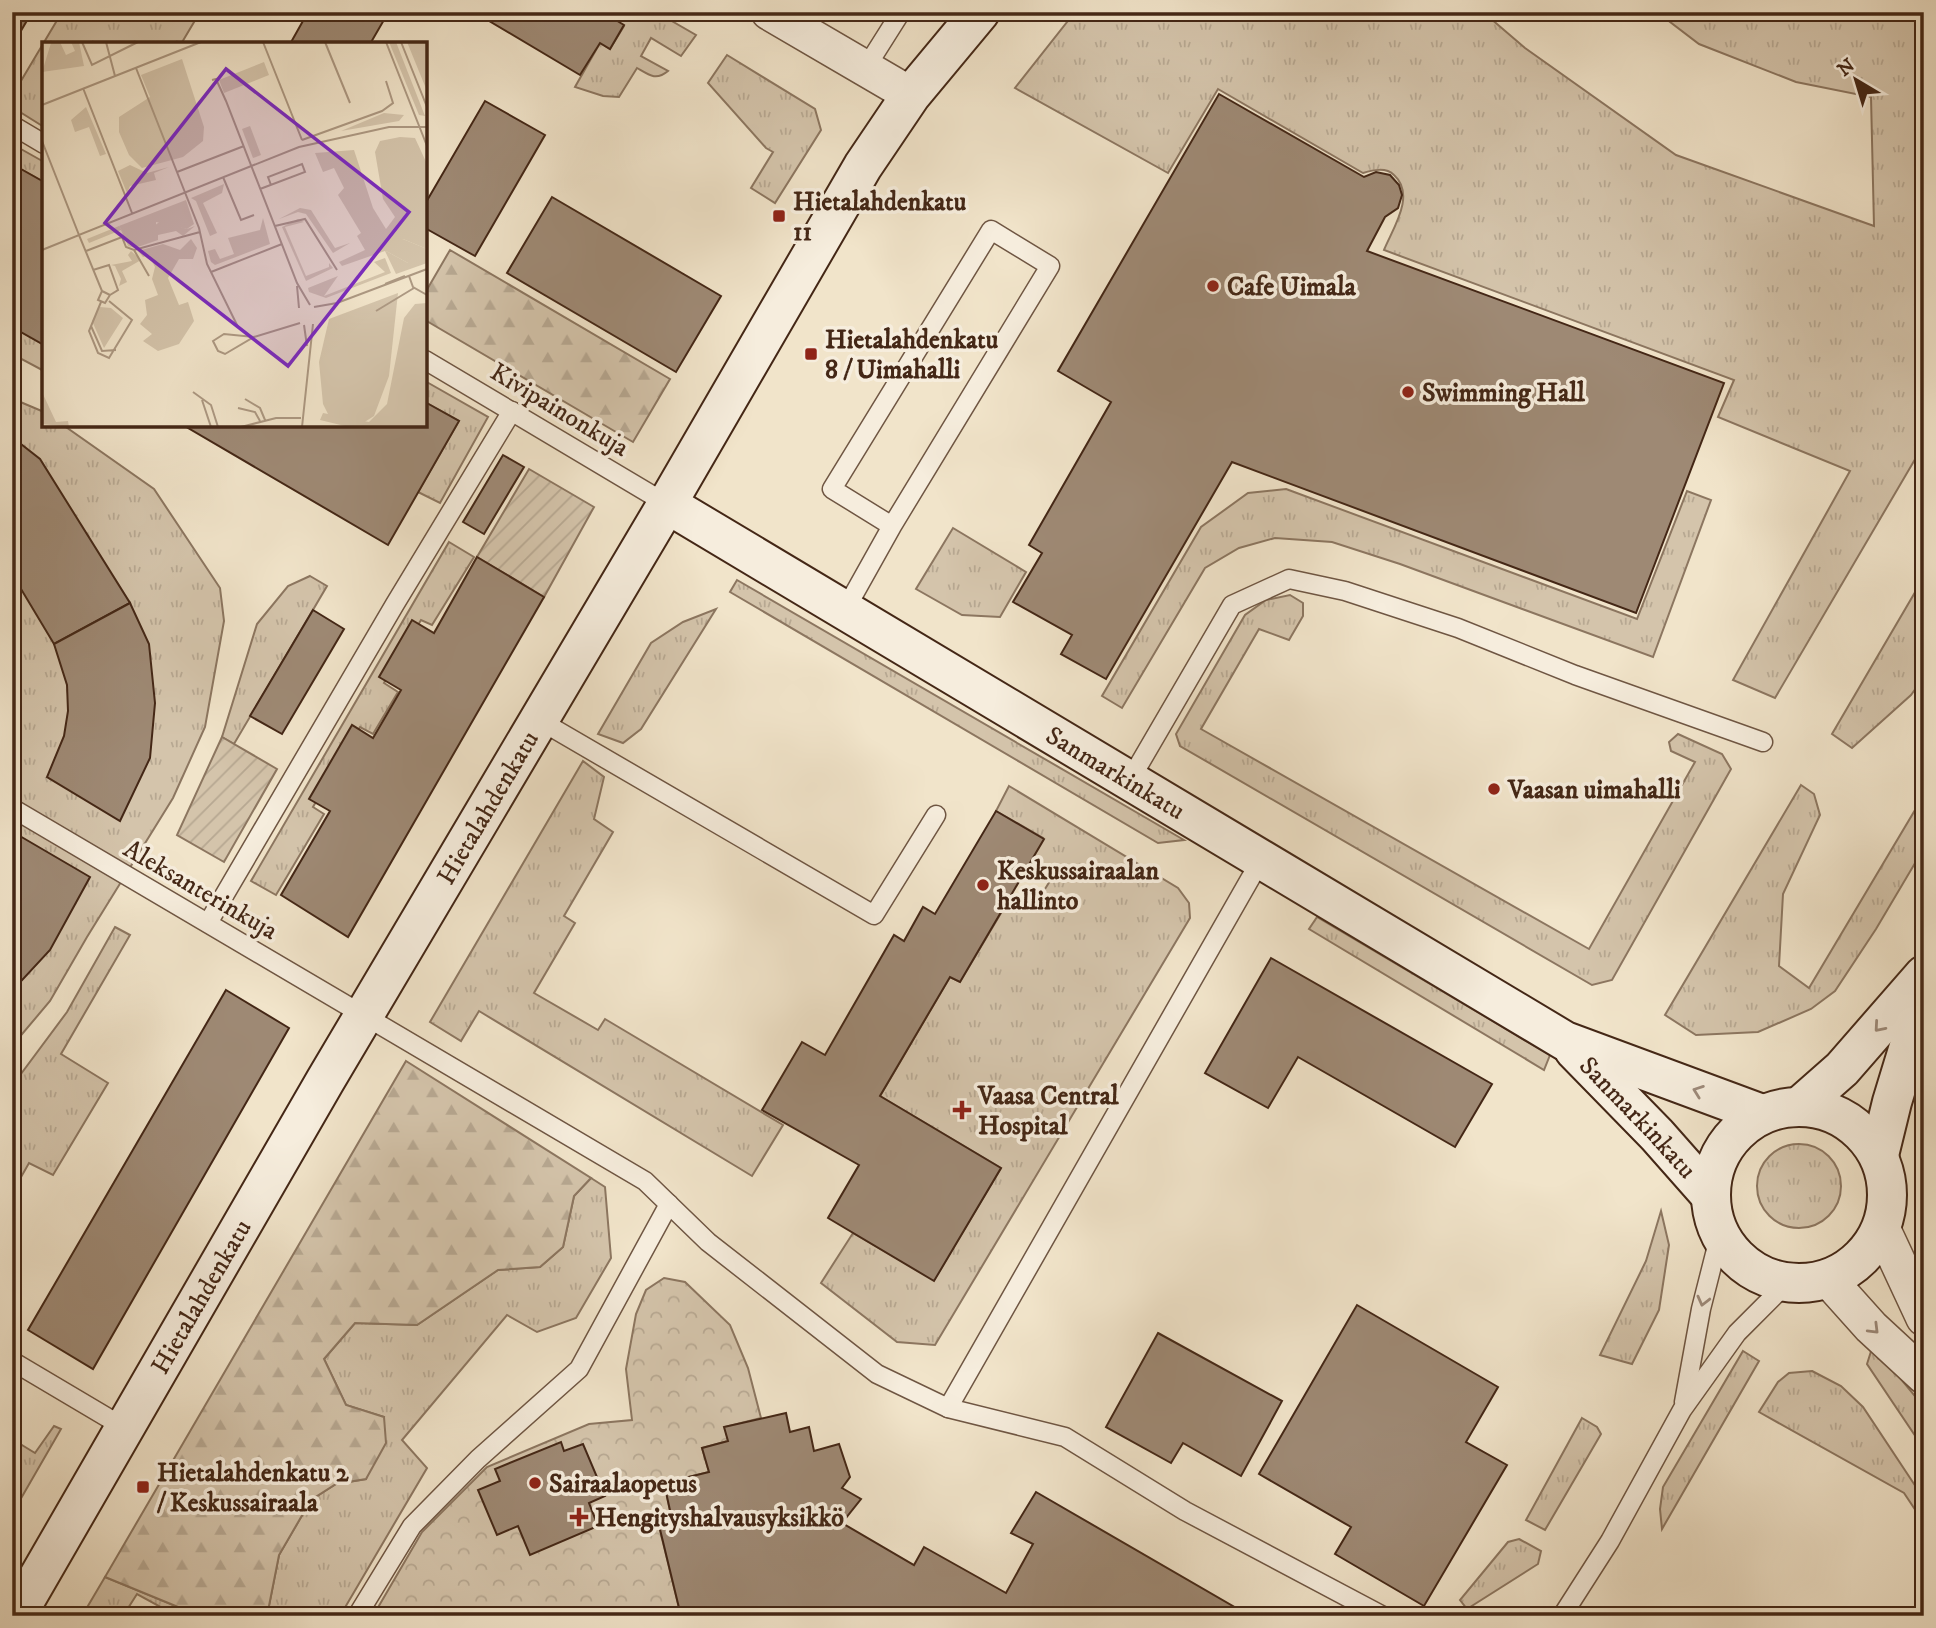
<svg xmlns="http://www.w3.org/2000/svg" width="1936" height="1628" viewBox="0 0 1936 1628" font-family="'IM FELL DW Pica',serif">
	<style>
		.grass { fill: url(#grass-tufts); stroke: #8c7660; stroke-width: 2 }
		.forest { fill: url(#forest-firs); stroke: #8c7660; stroke-width: 2 }
		.park { fill: url(#park-crowns); stroke: #8c7660; stroke-width: 2 }
		.garden { fill: url(#garden-furrows); stroke: #8c7660; stroke-width: 2 }
		.building { fill: #9e8974; stroke: #442716; stroke-width: 2 }
		.lines { fill: none; stroke-linecap: round; stroke-linejoin: round }
		.lane-casing { stroke: #6f5643; stroke-width: 21 }
		.street-casing { stroke: #6f5643; stroke-width: 38 }
		.secondary-casing { stroke: #442716; stroke-width: 42 }
		.lane { stroke: #f6eddd; stroke-width: 18 }
		.street { stroke: #f6eddd; stroke-width: 35 }
		.secondary { stroke: #f6eddd; stroke-width: 38 }
		.oneway { stroke: #9d8a7a }
		.poi-dot { fill: #8f2418; stroke: #f6eddd; stroke-width: 2.5 }
		.labels { text-anchor: middle; stroke-width: 7; stroke-linejoin: round; paint-order: stroke }
		.poi-label { font-size: 26px; font-weight: bold; fill: #442716; stroke: #f6eddd; text-anchor: start }
		.street-label { font-size: 26px; fill: #442716; stroke: #f6eddd }
		.inset-road { fill: none; stroke: #ac9882; stroke-width: 2 }
		.view { fill: #7b2cbf; fill-opacity: 0.15; stroke: #7b2cbf; stroke-width: 3.5 }
		.inset-edge { fill: none; stroke: #442716; stroke-width: 3.5 }
	</style>
	<defs>
		<pattern id="grass-tufts" width="24" height="20" patternUnits="userSpaceOnUse" patternTransform="scale(1.75)"><rect width="24" height="20" fill="#d4c4ab"/><path d="M3 7l-1-3M5 7V3M7 7l1-3M15 17l-1-3M17 17v-4M19 17l1-3" fill="none" stroke="#b7a892"/></pattern>
		<pattern id="forest-firs" width="22" height="20" patternUnits="userSpaceOnUse" patternTransform="scale(1.75)"><rect width="22" height="20" fill="#d4c4ab"/><path d="M5 1l3.5 6h-7zM16 11l3.5 6h-7z" fill="#b7a892"/></pattern>
		<pattern id="park-crowns" width="20" height="18" patternUnits="userSpaceOnUse" patternTransform="scale(1.75)"><rect width="20" height="18" fill="#d4c4ab"/><path d="M2 6a3 3 0 1 1 6 0M12 15a3 3 0 1 1 6 0" fill="none" stroke="#b7a892"/></pattern>
		<pattern id="garden-furrows" width="10" height="10" patternUnits="userSpaceOnUse" patternTransform="scale(1.75)"><rect width="10" height="10" fill="#d4c4ab"/><path d="M-1 1l2-2M0 10L10 0M9 11l2-2" fill="none" stroke="#b7a892"/></pattern>
	</defs>
	<rect width="100%" height="100%" fill="#f1e4ca"/>
	<filter id="stains"><feTurbulence type="fractalNoise" baseFrequency=".00286" numOctaves="4"/><feColorMatrix values="0 0 0 0 .2 0 0 0 0 .09 0 0 0 0 .02 0 0 0 .5 -.17"/></filter>
	<radialGradient id="worn" r=".72"><stop offset=".6" stop-color="#630" stop-opacity="0"/><stop offset="1" stop-color="#630" stop-opacity=".3"/></radialGradient>
	<g class="grass">
		<path d="M62 12H200L181 44H44V127L12 107V96Z"/>
		<path d="M618 12H656L696 35 681 56 651 38 641 56 668 71C656 81 649 75 637 68L619 97 603 96 575 87 600 43 610 49 624 26 614 19Z"/>
		<path d="M1075 12H1483L1525 48 1676 155 1874 226 1871 97 1796 82 1699 44 1657 12H1924V320L1921 325 1924 327V444L1775 698 1733 680 1850 471 1718 417 1734 380 1384 250C1393 228 1416 195 1394 175 1386 167 1373 170 1363 173L1218 89 1168 173 1015 88Z"/>
		<path d="M727 55 815 109 821 130 775 203 751 188 773 152 766 148 708 83Z"/>
		<path d="M12 144 44 162V182L12 164Z"/>
		<path d="M12 327 44 345V371L12 354Z"/>
		<path d="M425 381 488 417 440 503 418 492 459 421 425 402Z"/>
		<path d="M18 401 44 412V425H63L154 489 220 588 224 621 205 727 173 798 87 937 50 1001 12 1046V406Z"/>
		<path d="M1286 489 1637 619 1687 491 1711 500 1653 657 1400 564 1332 542 1275 538 1239 548 1205 568 1122 708 1102 696 1201 527 1248 493Z"/>
		<path d="M953 528 1026 572 1000 617 962 615 916 589Z"/>
		<path d="M449 542 474 557 432 625 421 620 384 683 398 692 373 734 360 727 313 807 324 814 276 895 251 881Z"/>
		<path d="M310 576 327 586 234 744 222 737 257 624 288 586Z"/>
		<path d="M1924 577V677L1911 695 1852 748 1832 734Z"/>
		<path d="M737 580 1184 840 1158 843 730 592Z"/>
		<path d="M1290 595 1303 603V616L1289 640 1259 629 1201 729 1589 949 1695 762 1671 751 1669 742 1678 734 1722 754 1731 769 1612 980 1592 985 1180 746 1176 734 1245 615 1266 600Z"/>
		<path d="M716 609 641 729 623 743 598 734 651 643 683 622Z"/>
		<path d="M583 761 604 777 594 819 613 832 564 916 575 923 534 993 598 1030 605 1019 783 1125 752 1176 479 1011 461 1041 430 1022Z"/>
		<path d="M1801 785 1814 794 1820 815 1783 894 1779 966 1809 988 1924 795V848L1876 929 1835 991 1811 1009 1758 1032 1696 1035 1665 1015Z"/>
		<path d="M1009 786 1178 888 1189 903 1190 918 935 1345 897 1342 821 1283 853 1233 934 1280 1001 1168 880 1096 950 977 960 982 1010 898 1032 910 1053 876 1030 862 1043 838 996 811Z"/>
		<path d="M1317 917 1550 1055 1544 1070 1309 929Z"/>
		<path d="M115 927 130 935 61 1054 108 1083 53 1175 29 1163 12 1193V1086L67 1012Z"/>
		<circle cx="1799" cy="1186" r="42"/>
		<path d="M591 1178 605 1187 611 1258 576 1318 537 1332 507 1315 402 1440 427 1468 340 1616H267L279 1555 311 1500 336 1484 366 1479 384 1417 346 1405 324 1359 355 1323 417 1325 498 1270 540 1267 563 1247 574 1196Z"/>
		<path d="M1661 1211 1669 1245 1659 1310 1632 1364 1600 1355 1646 1261Z"/>
		<path d="M1873 1345 1924 1407V1449L1867 1364Z"/>
		<path d="M1743 1351 1759 1361 1662 1529 1660 1509 1663 1487Z"/>
		<path d="M1812 1371 1841 1386 1863 1407 1924 1499V1523L1904 1493 1759 1412 1778 1382 1789 1373Z"/>
		<path d="M1582 1418 1597 1427 1601 1434 1545 1530 1526 1520Z"/>
		<path d="M54 1426 61 1429 12 1514V1482L17 1474 12 1471V1439L35 1453Z"/>
		<path d="M1519 1539 1541 1551 1538 1564 1467 1609 1460 1600 1508 1542Z"/>
		<path d="M105 1577 200 1616H177L137 1594 123 1616H82Z"/>
	</g>
	<g class="forest">
		<path d="M450 250 670 379 633 442 425 320V293Z"/>
		<path d="M406 1061 591 1178 574 1196 563 1247 540 1267 498 1270 417 1325 355 1323 324 1359 346 1405 384 1417 386 1443 366 1479 336 1484 311 1500 279 1555 267 1616H200L105 1577Z"/>
	</g>
	<path class="park" d="M664 1278 685 1282 730 1325 748 1368 761 1418 725 1427 728 1441 702 1448 709 1472 664 1483 671 1515 657 1518 681 1616H463L450 1610 446 1616H373L422 1532 487 1467 589 1424 632 1420 626 1369 636 1314 646 1290Z"/>
	<g class="garden">
		<path d="M529 469 594 507 544 597 477 557Z"/>
		<path d="M222 737 277 769 224 862 177 835Z"/>
	</g>
	<g class="building">
		<path d="M12 12H32L12 46Z"/>
		<path d="M308 12H387L388 13 370 44H290Z"/>
		<path d="M474 12H618L614 19 624 25 610 49 600 43 580 75Z"/>
		<path d="M1219 94 1364 177 1376 172 1390 175 1399 185 1402 195 1398 208 1385 217 1367 251 1724 383 1636 613 1232 462 1106 679 1061 654 1072 635 1013 602 1042 553 1029 545 1111 402 1058 371Z"/>
		<path d="M485 101 545 135 475 256 425 228V204Z"/>
		<path d="M12 164 44 182V345L12 327Z"/>
		<path d="M552 197 721 296 676 372 507 273Z"/>
		<path d="M425 402 459 421 388 545 183 425H425Z"/>
		<path d="M12 437 40 459 130 603 54 644 12 574Z"/>
		<path d="M503 455 524 467 484 534 463 522Z"/>
		<path d="M477 557 544 597 348 937 281 895 330 811 309 799 352 725 373 738 401 690 379 677 412 620 434 633Z"/>
		<path d="M130 603 149 644 155 703 150 758 120 821 47 777 64 736 68 711 67 685 54 644Z"/>
		<path d="M313 610 344 629 282 734 250 716Z"/>
		<path d="M996 811 1044 839 960 982 950 977 880 1096 1001 1168 934 1281 828 1218 859 1165 762 1110 802 1042 825 1055 894 935 904 941 923 907 935 914Z"/>
		<path d="M13 832 90 877 50 950 12 991Z"/>
		<path d="M1271 958 1492 1084 1455 1147 1298 1057 1268 1108 1205 1073Z"/>
		<path d="M226 990 289 1028 93 1369 28 1330Z"/>
		<path d="M1357 1305 1498 1387 1466 1442 1507 1465 1424 1606 1335 1554 1351 1527 1259 1474Z"/>
		<path d="M1158 1333 1282 1401 1241 1476 1183 1443 1171 1463 1106 1427Z"/>
		<path d="M786 1413 790 1432 809 1427 814 1451 839 1444 850 1477 842 1488 861 1499 842 1523 914 1565 924 1547 1006 1593 1033 1544 1011 1533 1036 1492 1250 1616H681L657 1517 671 1515 664 1483 709 1472 702 1448 728 1441 724 1427Z"/>
		<path d="M561 1442 564 1451 583 1444 605 1496 589 1503 598 1526 530 1555 518 1526 497 1535 478 1490 500 1481 495 1469Z"/>
	</g>
	<g class="lines">
		<defs>
			<g id="lane">
				<path d="M865 69 901 12"/>
				<path d="M12 125 44 144"/>
				<path d="M425 360 667 504"/>
				<path d="M845 610 892 526 1050 266 991 230 832 489 892 526"/>
				<path d="M539 720 874 915 936 815"/>
				<path d="M1130 780 1232 605 1289 579 1345 591 1458 628 1575 675 1763 742"/>
				<path d="M12 808 645 1181 708 1242 877 1374 948 1408 1065 1437 1185 1511 1383 1616"/>
				<path d="M208 923 395 604 512 411"/>
				<path d="M12 1361 125 1428"/>
				<path d="M1684 1402 1701 1309 1720 1234"/>
				<path d="M948 1408 1262 858"/>
				<path d="M357 1616 412 1526 478 1459 579 1369 669 1204"/>
				<path d="M1562 1616 1610 1541 1682 1410 1737 1333 1787 1283"/>
			</g>
			<g id="street">
				<path d="M769 12 911 95"/>
				<path d="M1882 1228 1924 1318"/>
				<path d="M1828 1279 1871 1327 1924 1376"/>
			</g>
			<g id="secondary">
				<path id="s1" d="M667 504 1565 1041 1762 1114"/>
				<path id="s2" d="M1574 1050 1657 1135 1710 1195"/>
				<path d="M1800 1106 1842 1069 1924 975"/>
				<circle cx="1799" cy="1195" r="88"/>
				<path d="M1879 1155 1892 1102 1924 997"/>
				<path id="s3" d="M16 1616 325 1081 667 504 863 166 911 95 980 12"/>
			</g>
		</defs>
		<use href="#lane" class="lane-casing"/>
		<use href="#street" class="street-casing"/>
		<use href="#secondary" class="secondary-casing"/>
		<use href="#lane" class="lane"/>
		<use href="#street" class="street"/>
		<use href="#secondary" class="secondary"/>
	</g>
	<defs><path id="oneway-chevron" d="M-2-3.5L2.5 0L-2 3.5" fill="none" stroke-width="1.6" stroke-linecap="round" stroke-linejoin="round" transform="scale(1.75)"/></defs>
	<g class="oneway">
		<use href="#oneway-chevron" transform="translate(1879 1027) rotate(131)"/>
		<use href="#oneway-chevron" transform="translate(1698 1091) rotate(-160)"/>
		<use href="#oneway-chevron" transform="translate(1703 1301) rotate(104)"/>
		<use href="#oneway-chevron" transform="translate(1874 1329) rotate(45)"/>
	</g>
	<g class="poi-dot">
		<rect x="772" y="209" width="14" height="14" rx="3.5"/>
		<circle cx="1213" cy="286" r="7"/>
		<rect x="804" y="347" width="14" height="14" rx="3.5"/>
		<circle cx="1408" cy="392" r="7"/>
		<circle cx="1494" cy="789" r="7"/>
		<circle cx="983" cy="885" r="7"/>
		<path d="M958.5 1099.5h7v7h7v7h-7v7h-7v-7h-7v-7h7z"/>
		<circle cx="535" cy="1483" r="7"/>
		<rect x="136" y="1480" width="14" height="14" rx="3.5"/>
		<path d="M575.5 1506.5h7v7h7v7h-7v7h-7v-7h-7v-7h7z"/>
	</g>
	<g class="labels">
		<g class="poi-label">
			<text x="793" y="210">Hietalahdenkatu<tspan x="793" dy="30">11</tspan></text>
			<text x="1227" y="295">Cafe Uimala</text>
			<text x="825" y="348">Hietalahdenkatu<tspan x="825" dy="30">8 / Uimahalli</tspan></text>
			<text x="1422" y="401">Swimming Hall</text>
			<text x="1508" y="798">Vaasan uimahalli</text>
			<text x="997" y="879">Keskussairaalan<tspan x="997" dy="30">hallinto</tspan></text>
			<text x="978" y="1104">Vaasa Central<tspan x="978" dy="30">Hospital</tspan></text>
			<text x="157" y="1481">Hietalahdenkatu 2<tspan x="157" dy="30">/ Keskussairaala</tspan></text>
			<text x="549" y="1492">Sairaalaopetus</text>
			<text x="595" y="1526">Hengityshalvausyksikkö</text>
		</g>
		<g class="street-label">
			<text transform="translate(560 409) rotate(31)" y="9">Kivipainonkuja</text>
			<text dy="9" stroke="none"><textPath href="#s1" startOffset="523">Sanmarkinkatu</textPath></text>
			<text dy="9" stroke="none"><textPath href="#s3" startOffset="936">Hietalahdenkatu</textPath></text>
			<text transform="translate(201 889) rotate(30)" y="9">Aleksanterinkuja</text>
			<text dy="9" stroke="none"><textPath href="#s2" startOffset="93">Sanmarkinkatu</textPath></text>
			<text dy="9" stroke="none"><textPath href="#s3" startOffset="369">Hietalahdenkatu</textPath></text>
		</g>
	</g>
	<g transform="translate(42 42)">
		<rect width="385" height="385" fill="#f1e4ca"/>
		<path d="M18 0 24 13 33 9 29 0H37L42 24 0 30 9 1ZM347 0H354L383 74 377 73ZM140 17 162 85 161 99 141 115 100 126 87 113 77 90V75L108 55 99 33ZM222 20 227 33 182 51 177 38ZM44 65 64 112 58 114 47 85 33 90 29 78ZM342 71 362 73 357 79 299 89ZM358 95 373 96 385 122V207L361 197 344 209 366 221H385L354 232 343 209 300 224 297 220 323 208 315 194 319 191 296 153 302 146 292 126 281 130 273 111 312 108 331 166 344 187 353 175 341 157 333 110 338 99ZM88 123 105 131 127 125 112 131 114 138 88 144 85 151 76 129ZM182 142 180 151 161 161 175 191 168 194 154 159 149 156ZM258 166 269 168 293 206 308 201 291 211 264 172 256 170 237 177ZM221 176 228 202 173 223 169 220 166 209 173 207 178 217 192 212 186 196 218 188ZM256 177 262 180 243 185 264 234 287 225V221L291 226 264 239 240 185ZM119 179 145 187 153 184 141 194 134 189 116 193V198L93 206 86 204 79 188 47 201 45 197 77 184 88 200ZM89 209 99 218 80 229 85 240 77 244 79 237 73 224 69 223 90 219 86 213ZM343 216 349 231 284 256 267 250 266 246 296 234 282 254 343 230 332 220ZM58 265 69 266 81 276 62 306 50 279ZM0 350 14 380 26 379 27 385 0 382Z" fill="#d4c4ab"/>
		<path d="M208 84 219 113 211 116 200 87ZM144 158 152 182 145 187 114 180V192H102L88 201 77 184ZM361 197 385 207V221H366L344 209 341 200ZM385 261V385H307L278 378 281 371 327 380 345 362 362 276 373 262Z" fill="#d4c4ab"/>
		<path d="M365 0H385V49ZM149 197 155 206 151 217H137L126 236 137 263 146 260 152 279 137 302 116 309 101 299 110 292 98 282 105 273 103 258 116 253 110 237 113 225 107 213 101 215 96 209 121 202 138 208Z" fill="#d4c4ab"/>
		<path d="M356 251 347 334 332 374 321 381 287 374 281 362 277 320 287 277Z" fill="#d4c4ab"/>
		<path class="inset-road" d="M40 0 50 23 96 0M64 0 73 34M221 0 260 98M283 0 308 61M344 0 385 104M359 0 385 65M94 26 157 186 165 222 196 285M170 38 174 37 184 59 255 241 268 263M41 46 90 171M0 63 159 0M260 98 340 69 351 61 344 39M0 99 37 193 257 105 347 85H385M135 130 202 104M181 135 199 178 212 173M218 147 263 130 260 122 226 135 229 143M233 184 263 177 295 228M0 208 37 193 60 249 56 258 63 261 68 253 60 249M92 208 107 234M44 209 80 195 84 205 92 208 158 190M51 228 67 223 76 248 68 253M169 230 240 202M367 234 371 245 385 253M343 242 363 234M255 244 257 266M59 260 47 289 56 311 67 316 90 278 67 259M272 265 295 261 385 227M334 269 372 246M262 283 265 304M49 284 60 309 74 308M212 295 182 292 171 299 176 309 183 312 212 295 258 281M151 350 169 363 176 385M203 357 218 366 223 378M160 358 169 385M196 366 213 370 218 379M199 385 234 376H259M260 385 271 282"/>
		<path class="view" d="M184 27 367 170 246 324 63 181Z"/>
		<rect width="385" height="385" class="inset-edge"/>
	</g>
	<rect width="1936" height="1628" fill="none" stroke="#f1e4ca" stroke-width="42"/>
	<rect x="14" y="14" width="1908" height="1600" fill="none" stroke="#442716" stroke-width="3.5"/>
	<rect x="21" y="21" width="1894" height="1586" fill="none" stroke="#442716" stroke-width="2"/>
	<g transform="translate(1856 80) rotate(322)" stroke="#f6eddd" stroke-width="5" paint-order="stroke">
	<path d="M0-5L12 26L0 18L-12 26Z" fill="#442716"/>
	<text y="-10" font-size="19" font-weight="bold" text-anchor="middle" fill="#442716">N</text>
	</g>
	<rect width="100%" height="100%" filter="url(#stains)"/>
	<rect width="100%" height="100%" fill="url(#worn)"/>
</svg>
